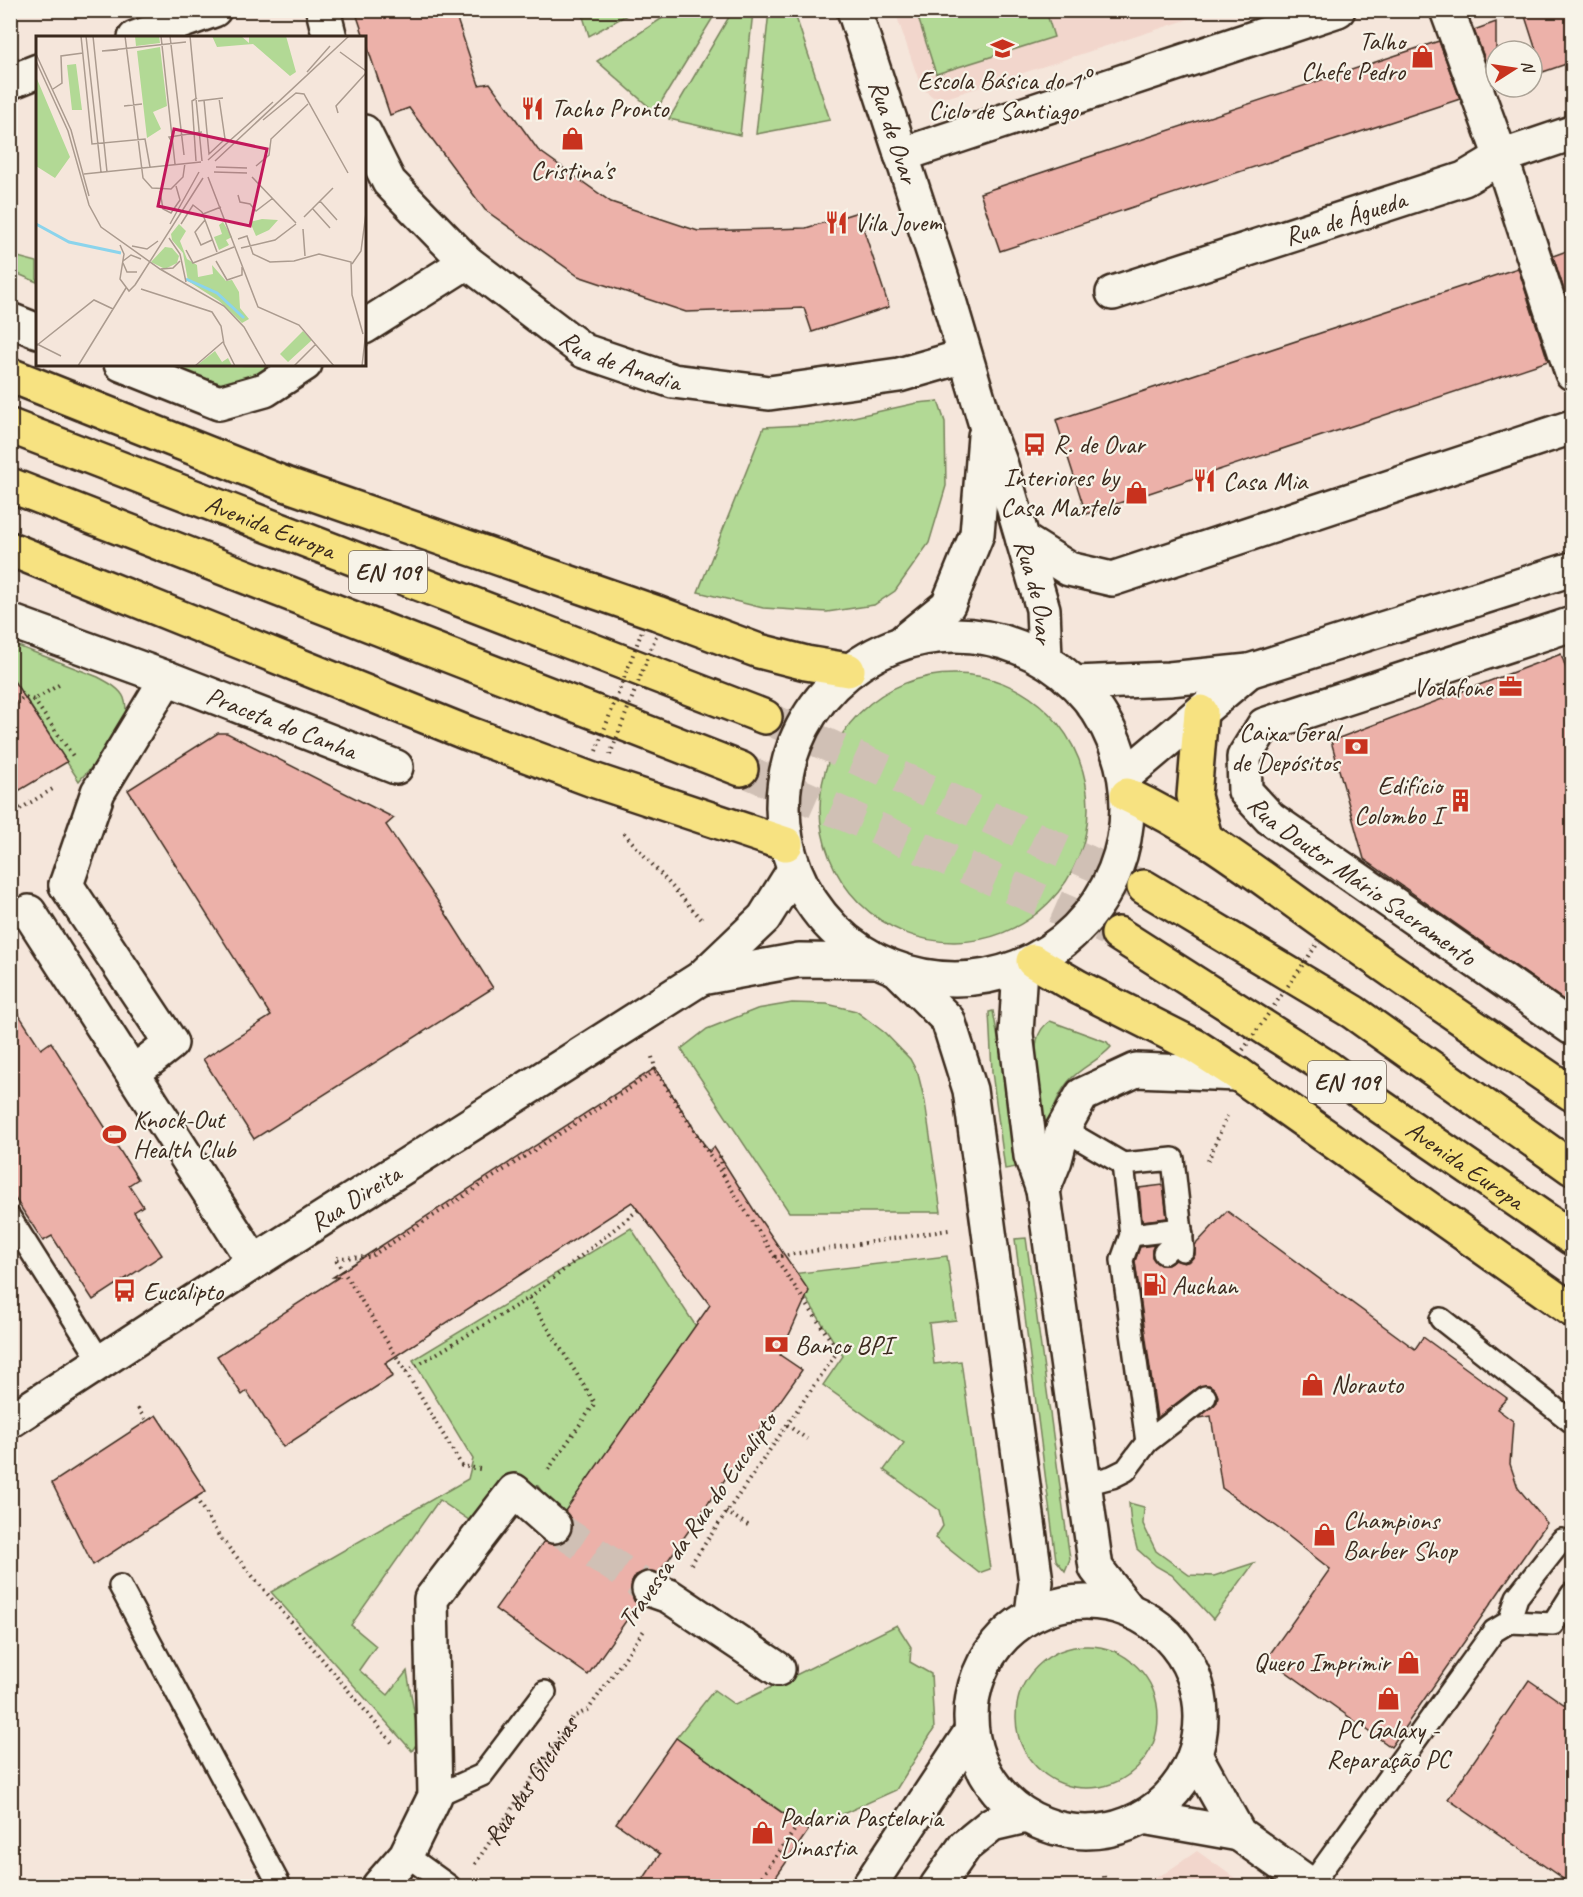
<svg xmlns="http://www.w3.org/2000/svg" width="1583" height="1897" viewBox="0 0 1583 1897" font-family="Caveat,sans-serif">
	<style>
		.built { fill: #f2d6cc }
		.green { fill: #b2d995; stroke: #76825a; stroke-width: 1.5 }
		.building { fill: #ecb1a9; stroke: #3b2a1e; stroke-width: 1.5 }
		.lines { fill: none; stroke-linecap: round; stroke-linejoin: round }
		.street-tunnel { stroke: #d0c0b5; stroke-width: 33; stroke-dasharray: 33 16; stroke-linecap: butt }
		.primary-tunnel { stroke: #d0c0b5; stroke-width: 33; stroke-dasharray: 33 16; stroke-linecap: butt }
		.lane-casing { stroke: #3b2a1e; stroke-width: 26 }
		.street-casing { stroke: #3b2a1e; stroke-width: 38 }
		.secondary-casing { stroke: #3b2a1e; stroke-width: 38 }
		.primary-casing { stroke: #3b2a1e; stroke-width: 38 }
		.path { stroke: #3b2a1e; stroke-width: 4; stroke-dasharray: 1.5 4.5; stroke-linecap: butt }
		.lane { stroke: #f7f3e8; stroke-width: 21 }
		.street { stroke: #f7f3e8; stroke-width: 33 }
		.secondary { stroke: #f7f3e8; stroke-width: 33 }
		.primary { stroke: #f7e281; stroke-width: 33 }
		.path-bridge { stroke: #3b2a1e; stroke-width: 4; stroke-dasharray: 1.5 4.5; stroke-linecap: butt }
		.labels { text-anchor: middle; stroke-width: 4.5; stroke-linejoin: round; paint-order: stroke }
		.shield { fill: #f7f3e8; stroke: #73665b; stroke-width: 1.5 }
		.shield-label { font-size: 24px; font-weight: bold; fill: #3b2a1e }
		.poi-label { font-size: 26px; fill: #3b2a1e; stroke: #f7f3e8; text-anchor: start }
		.street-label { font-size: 26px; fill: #3b2a1e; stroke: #f7f3e8 }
		.inset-river { fill: none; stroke: #8bd4ec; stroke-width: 3 }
		.inset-road { fill: none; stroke: #ab9b8f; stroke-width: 1.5 }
		.view { fill: #c2185b; fill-opacity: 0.15; stroke: #c2185b; stroke-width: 3 }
		.inset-edge { fill: none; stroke: #3b2a1e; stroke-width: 3 }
	</style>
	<rect width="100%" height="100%" fill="#f5e6db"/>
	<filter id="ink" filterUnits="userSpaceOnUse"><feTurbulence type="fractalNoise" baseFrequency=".0167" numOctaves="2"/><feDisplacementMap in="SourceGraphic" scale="12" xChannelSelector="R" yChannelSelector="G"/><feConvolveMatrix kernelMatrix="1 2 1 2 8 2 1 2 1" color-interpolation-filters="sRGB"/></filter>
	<g filter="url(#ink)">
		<g class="built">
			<path d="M895 11H1214L949 97H933L921 87Z"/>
			<path d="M1197 1851 1246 1886H1134L1165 1873Z"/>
		</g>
		<g class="green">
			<path d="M581 10H634V11L589 36Z"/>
			<path d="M733 10 753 11 740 135 669 119Z"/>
			<path d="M673 11H717L655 112 597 61Z"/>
			<path d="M769 11H794L830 120 756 134Z"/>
			<path d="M916 11H1046L1054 37 936 74Z"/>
			<path d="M11 245 13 246 14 256 37 262V282L11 271Z"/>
			<path d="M169 364 272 365 253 379 229 386 167 367Z"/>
			<path d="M938 401 945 422 946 486 929 543 895 591 874 605 827 612 763 608 698 592 764 427 822 424 917 403Z"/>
			<path d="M10 643 98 677C107 682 120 688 124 698 135 728 97 760 79 781L25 697 11 705Z"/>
			<circle cx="954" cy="808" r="134"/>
			<path d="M792 1003 827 1004 856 1011 885 1033 910 1059 918 1074 925 1102 941 1212H789L681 1049 707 1029 757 1009Z"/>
			<path d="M993 1011 1004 1071 1017 1167 1005 1169 992 1072 989 1012Z"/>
			<path d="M1050 1021 1107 1042 1111 1047C1099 1061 1080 1067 1068 1082 1054 1099 1049 1124 1042 1144 1039 1112 1031 1070 1037 1040 1039 1032 1044 1025 1050 1021Z"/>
			<path d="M631 1228 707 1343 560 1518 538 1486 506 1477 469 1520 439 1500 351 1625 376 1646 359 1670 388 1695 407 1671 419 1740 412 1751 271 1592 468 1479 473 1459 413 1360Z"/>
			<path d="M1026 1238 1070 1559 1065 1571 1056 1560 1015 1239Z"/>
			<path d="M947 1256 956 1320 929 1323 934 1364 961 1361 990 1569 979 1573 935 1538 943 1526 939 1510 884 1470 904 1443 823 1385 843 1356 791 1274Z"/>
			<path d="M1129 1503 1144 1507 1143 1524 1156 1551 1189 1575 1214 1576 1254 1563 1213 1619 1172 1575 1156 1566 1137 1549 1131 1525Z"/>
			<path d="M897 1625 911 1647 910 1662 931 1674 934 1729 896 1790 808 1830 676 1738 714 1690 735 1705Z"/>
			<circle cx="1087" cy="1717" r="71"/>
		</g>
		<g class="building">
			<path d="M355 10H454L479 85 490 83 538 150 611 202 698 231 806 228 858 212 889 307 812 332 804 308 686 312 578 276 485 210 409 108 390 115Z"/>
			<path d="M1523 10H1572V62L1543 72Z"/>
			<path d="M1496 22V87H1495L1474 30Z"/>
			<path d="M1439 41 1460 99 1000 251 980 193Z"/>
			<path d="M1572 249V314L1553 256Z"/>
			<path d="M1518 268 1548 361 1086 514 1056 420Z"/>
			<path d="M1561 654 1572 685V1006L1364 859 1331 741Z"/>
			<path d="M10 675 67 762 10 796Z"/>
			<path d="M218 733H227L394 818 386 825 441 906 493 988 254 1139 203 1059 271 1016 128 790Z"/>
			<path d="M10 1001 41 1049 51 1042 138 1179 129 1185 143 1206 134 1212 162 1255 93 1300 52 1236 43 1241 10 1191Z"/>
			<path d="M655 1068 709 1152 714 1147 757 1215 809 1291 780 1355 802 1370 659 1573 646 1571 636 1575 632 1582 631 1592 634 1601 638 1604 588 1675 495 1609 544 1541 551 1544H559L568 1538 572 1530V1521L565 1511 710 1305 632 1202 385 1363 393 1376 283 1447 247 1391 242 1395 217 1356 339 1277H333Z"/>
			<path d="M1163 1185 1167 1218 1142 1221 1139 1188Z"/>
			<path d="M1227 1211 1415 1349 1423 1337 1507 1398 1497 1409 1513 1421 1510 1464 1518 1488 1547 1523 1391 1747 1267 1658 1330 1569 1282 1531 1222 1488 1211 1416 1199 1418 1217 1402 1218 1396 1215 1390 1209 1385 1198 1387 1157 1418 1135 1261 1140 1247 1154 1245 1152 1250V1257L1160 1265H1168L1175 1260 1184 1263 1190 1261 1195 1255V1245Z"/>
			<path d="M156 1415 206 1491 93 1565 52 1483Z"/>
			<path d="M1529 1680 1572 1710V1885L1448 1799Z"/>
			<path d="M676 1738 808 1831 769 1887H638L660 1854 616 1823Z"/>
		</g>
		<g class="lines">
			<path class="street-tunnel" d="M554 1526 649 1589"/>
			<g class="primary-tunnel">
				<path d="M765 717 1144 887"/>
				<path d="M741 769 1118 934"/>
			</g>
			<defs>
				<g id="lane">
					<path d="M1063 1129 1123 1164 1131 1235 1122 1260 1147 1442"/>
					<path d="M1123 1164 1173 1159 1183 1250"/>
					<path d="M10 1218 101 1362"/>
					<path d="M1131 1235 1181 1229"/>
					<path d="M1164 1253 1182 1235"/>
					<path d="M1441 1319 1572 1422"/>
					<path d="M1085 1484 1112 1477 1126 1470 1147 1442 1205 1397"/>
					<path d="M120 1586 280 1886"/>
					<path d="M1509 1622 1517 1597 1562 1540"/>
					<path d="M435 1796 482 1775 545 1692"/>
					<path d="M406 1855 449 1886"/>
					<path d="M1311 1885 1494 1631 1509 1622 1553 1624 1572 1594"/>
				</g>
				<g id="street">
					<path d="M323 10 330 38"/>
					<path id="s2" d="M854 10 948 297 986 425 1001 465 1043 609 1045 658"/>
					<path d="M1447 10 1501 157 1572 373"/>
					<path d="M135 38 214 10"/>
					<path d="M10 82 38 71"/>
					<path id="s3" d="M364 132 389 182 467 262 584 351 673 381 769 393 899 375 965 356"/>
					<path d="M901 155 1338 10"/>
					<path id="s4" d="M1113 293 1464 179 1501 157 1572 133"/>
					<path d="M10 320 38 331"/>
					<path d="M364 327 467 262"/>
					<path d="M121 364 219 403 265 390 305 364"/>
					<path d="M1023 540 1069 569 1112 579 1572 427"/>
					<path d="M10 621 167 678 98 792 66 885"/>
					<path id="s5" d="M1572 624 1264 725 1244 757 1245 791 1270 818 1572 1028"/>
					<path d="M905 640 948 605 977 534 985 436"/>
					<path id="s6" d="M167 678 396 767"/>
					<path d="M66 885 171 1043 133 1073"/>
					<path d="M29 912 254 1262"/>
					<path d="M1020 967 1016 1034 1031 1156 1043 1190 1096 1568 1128 1609"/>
					<path d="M899 971 948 1020 970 1090 1036 1582 1032 1614"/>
					<path d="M1043 1190 1055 1160 1063 1129 1082 1095 1136 1070 1238 1074"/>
					<path d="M649 1589 669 1596 778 1669"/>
					<circle cx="1086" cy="1717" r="115"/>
					<path d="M1195 1755 1239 1834 1312 1886"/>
					<path d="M1143 1817 1239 1834"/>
					<path d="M379 1886 406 1855 435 1796 431 1599 514 1491 554 1526"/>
					<path d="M869 1886 971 1732"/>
					<path d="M937 1886 965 1846 992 1824 1026 1816"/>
				</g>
				<g id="secondary">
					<circle cx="955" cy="807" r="172"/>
					<path d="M1076 683 1169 679 1249 671 1572 569"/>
					<path d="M1125 776 1249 671"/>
					<path d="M701 978 799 960 877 961"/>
					<path id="s7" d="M10 1421 254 1262 701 978 764 918 794 870"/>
				</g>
				<g id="primary">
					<path d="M10 375 285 484 657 613 759 651 806 663 848 670"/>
					<path id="s8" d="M10 426 765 717"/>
					<path d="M10 485 741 769"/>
					<path d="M10 549 467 733 593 780 786 844"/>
					<path d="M1201 712 1194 796 1205 837"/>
					<path d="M1127 795C1203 830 1268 883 1336 931 1414 987 1494 1040 1572 1094"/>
					<path d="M1144 887 1353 1012 1572 1168"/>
					<path id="s9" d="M1118 934 1328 1068 1377 1104 1572 1238"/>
					<path d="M1033 961 1078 987 1195 1046 1238 1074 1572 1310"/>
				</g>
			</defs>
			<use href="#lane" class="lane-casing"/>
			<use href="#street" class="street-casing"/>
			<use href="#secondary" class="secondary-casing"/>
			<use href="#primary" class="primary-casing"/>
			<g class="path">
				<path d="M34 700 73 756"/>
				<path d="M10 705 25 697 34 700 62 683"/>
				<path d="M10 815 56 787"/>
				<path d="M624 833 703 921"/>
				<path d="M652 1057 656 1071 775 1257 838 1351 691 1564"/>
				<path d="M720 1156 724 1175"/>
				<path d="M1208 1161 1227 1116"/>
				<path d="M638 1210 529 1298 406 1372 335 1258 370 1257 656 1071"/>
				<path d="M775 1257 949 1230"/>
				<path d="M529 1298 595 1403 548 1470"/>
				<path d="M406 1372 462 1466 480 1469"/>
				<path d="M138 1408 146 1421"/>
				<path d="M787 1425 807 1439"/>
				<path d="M196 1498 219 1536 394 1745"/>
				<path d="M726 1512 748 1525"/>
				<path id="s1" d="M475 1864 573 1717 588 1710 645 1629"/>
				<path d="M1104 1876 1105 1886"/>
				<path d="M755 1886 799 1824"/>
			</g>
			<use href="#lane" class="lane"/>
			<use href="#street" class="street"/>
			<use href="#secondary" class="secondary"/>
			<use href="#primary" class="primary"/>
			<g class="path-bridge">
				<path d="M596 751 642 631"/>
				<path d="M610 755 656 636"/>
				<path d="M1243 1050 1318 943"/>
			</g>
		</g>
	</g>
	<defs>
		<symbol id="school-bare" viewBox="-9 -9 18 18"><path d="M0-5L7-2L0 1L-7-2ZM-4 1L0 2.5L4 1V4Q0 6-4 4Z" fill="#c8321e" stroke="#f7f3e8" stroke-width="2.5" paint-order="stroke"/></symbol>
		<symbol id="shop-bare" viewBox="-9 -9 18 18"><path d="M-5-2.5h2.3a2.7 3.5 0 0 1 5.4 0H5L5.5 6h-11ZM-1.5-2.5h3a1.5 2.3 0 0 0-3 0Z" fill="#c8321e" stroke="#f7f3e8" stroke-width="2.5" paint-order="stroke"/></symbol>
		<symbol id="restaurant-bare" viewBox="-9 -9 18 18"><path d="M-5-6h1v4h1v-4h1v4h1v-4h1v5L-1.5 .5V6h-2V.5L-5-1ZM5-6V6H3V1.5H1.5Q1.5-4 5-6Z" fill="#c8321e" stroke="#f7f3e8" stroke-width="2.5" paint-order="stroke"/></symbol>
		<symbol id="bus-bare" viewBox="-9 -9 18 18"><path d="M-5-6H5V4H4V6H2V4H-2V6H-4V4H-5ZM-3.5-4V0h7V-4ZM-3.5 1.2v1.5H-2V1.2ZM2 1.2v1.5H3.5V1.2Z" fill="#c8321e" stroke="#f7f3e8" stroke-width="2.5" paint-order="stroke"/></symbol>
		<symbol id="office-bare" viewBox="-9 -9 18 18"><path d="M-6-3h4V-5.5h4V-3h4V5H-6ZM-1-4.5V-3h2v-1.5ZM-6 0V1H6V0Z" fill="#c8321e" stroke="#f7f3e8" stroke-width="2.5" paint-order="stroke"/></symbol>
		<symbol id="bank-bare" viewBox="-9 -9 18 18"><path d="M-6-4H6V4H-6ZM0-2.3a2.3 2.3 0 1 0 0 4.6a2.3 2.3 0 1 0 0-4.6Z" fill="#c8321e" stroke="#f7f3e8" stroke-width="2.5" paint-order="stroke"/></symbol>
		<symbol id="building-bare" viewBox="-9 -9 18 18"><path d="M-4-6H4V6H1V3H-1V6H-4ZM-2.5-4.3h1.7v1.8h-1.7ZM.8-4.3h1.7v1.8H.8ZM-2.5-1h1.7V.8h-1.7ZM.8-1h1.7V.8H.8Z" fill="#c8321e" stroke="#f7f3e8" stroke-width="2.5" paint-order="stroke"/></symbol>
		<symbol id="stadium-bare" viewBox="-9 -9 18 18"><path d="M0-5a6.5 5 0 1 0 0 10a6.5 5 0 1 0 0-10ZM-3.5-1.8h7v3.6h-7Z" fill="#c8321e" stroke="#f7f3e8" stroke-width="2.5" paint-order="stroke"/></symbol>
		<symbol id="fuel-bare" viewBox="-9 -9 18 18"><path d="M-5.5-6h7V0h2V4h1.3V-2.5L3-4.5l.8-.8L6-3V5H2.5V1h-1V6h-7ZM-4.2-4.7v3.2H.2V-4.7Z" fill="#c8321e" stroke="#f7f3e8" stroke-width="2.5" paint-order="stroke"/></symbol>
	</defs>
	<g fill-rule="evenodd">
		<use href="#school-bare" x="986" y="32" width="33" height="33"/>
		<use href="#shop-bare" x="1406" y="40" width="33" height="33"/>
		<use href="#restaurant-bare" x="516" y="92" width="33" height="33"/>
		<use href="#shop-bare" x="556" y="122" width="33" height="33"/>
		<use href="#restaurant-bare" x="820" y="206" width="33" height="33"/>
		<use href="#bus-bare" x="1018" y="428" width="33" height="33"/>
		<use href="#restaurant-bare" x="1188" y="464" width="33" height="33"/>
		<use href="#shop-bare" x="1120" y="476" width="33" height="33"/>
		<use href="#office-bare" x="1494" y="670" width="33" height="33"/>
		<use href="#bank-bare" x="1340" y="730" width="33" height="33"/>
		<use href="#building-bare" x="1444" y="784" width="33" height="33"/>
		<use href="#stadium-bare" x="98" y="1118" width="33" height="33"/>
		<use href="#fuel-bare" x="1138" y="1268" width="33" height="33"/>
		<use href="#bus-bare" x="108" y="1274" width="33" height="33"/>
		<use href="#bank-bare" x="760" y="1328" width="33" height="33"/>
		<use href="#shop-bare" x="1296" y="1368" width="33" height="33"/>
		<use href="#shop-bare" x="1308" y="1518" width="33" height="33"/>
		<use href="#shop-bare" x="1392" y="1646" width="33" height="33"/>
		<use href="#shop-bare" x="1372" y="1682" width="33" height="33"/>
		<use href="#shop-bare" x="746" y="1816" width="33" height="33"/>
	</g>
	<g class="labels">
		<g class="shield">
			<rect x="349" y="551" width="78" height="42" rx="4.5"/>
			<rect x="1308" y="1061" width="78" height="42" rx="4.5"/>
		</g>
		<g class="shield-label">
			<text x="388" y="580">EN 109</text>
			<text x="1347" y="1090">EN 109</text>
		</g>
		<g class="poi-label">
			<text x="1405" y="50" text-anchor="end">Talho<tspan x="1405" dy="30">Chefe Pedro</tspan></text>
			<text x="1003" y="89" text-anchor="middle">Escola Básica do 1°<tspan x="1003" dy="30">Ciclo de Santiago</tspan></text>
			<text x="551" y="117">Tacho Pronto</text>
			<text x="572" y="179" text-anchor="middle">Cristina's</text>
			<text x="854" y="231">Vila Jovem</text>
			<text x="1053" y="453">R. de Ovar</text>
			<text x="1119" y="486" text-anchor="end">Interiores by<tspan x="1119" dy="30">Casa Martelo</tspan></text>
			<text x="1223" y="490">Casa Mia</text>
			<text x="1492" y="696" text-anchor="end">Vodafone</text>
			<text x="1339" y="741" text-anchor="end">Caixa Geral<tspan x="1339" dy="30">de Depósitos</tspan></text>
			<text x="1442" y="794" text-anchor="end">Edifício<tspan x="1442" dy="30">Colombo I</tspan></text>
			<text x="133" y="1128">Knock-Out<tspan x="133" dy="30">Health Club</tspan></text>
			<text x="1172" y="1294">Auchan</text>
			<text x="143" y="1300">Eucalipto</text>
			<text x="795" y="1354">Banco BPI</text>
			<text x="1331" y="1393">Norauto</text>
			<text x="1343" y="1529">Champions<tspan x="1343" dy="30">Barber Shop</tspan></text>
			<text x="1390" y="1671" text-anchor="end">Quero Imprimir</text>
			<text x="1388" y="1738" text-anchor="middle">PC Galaxy -<tspan x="1388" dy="30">Reparação PC</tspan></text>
			<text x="780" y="1826">Padaria Pastelaria<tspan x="780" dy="30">Dinastia</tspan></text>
		</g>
		<g class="street-label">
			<text dy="9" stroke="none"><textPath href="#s2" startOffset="128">Rua de Ovar</textPath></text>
			<text dy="9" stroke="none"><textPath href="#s4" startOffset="244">Rua de Águeda</textPath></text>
			<text dy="9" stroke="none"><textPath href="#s3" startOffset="352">Rua de Anadia</textPath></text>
			<text dy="9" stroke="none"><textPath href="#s8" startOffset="279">Avenida Europa</textPath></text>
			<text dy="9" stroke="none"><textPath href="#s2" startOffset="610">Rua de Ovar</textPath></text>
			<text dy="9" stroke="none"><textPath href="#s6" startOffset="123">Praceta do Canha</textPath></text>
			<text dy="9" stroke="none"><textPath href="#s5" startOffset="544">Rua Doutor Mário Sacramento</textPath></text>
			<text dy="9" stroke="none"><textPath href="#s9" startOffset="417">Avenida Europa</textPath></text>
			<text dy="9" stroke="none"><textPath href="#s7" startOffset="411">Rua Direita</textPath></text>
			<text transform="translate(697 1520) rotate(-55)" y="9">Travessa da Rua do Eucalipto</text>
			<text dy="9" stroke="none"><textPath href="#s1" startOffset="100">Rua das Glicínias</textPath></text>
		</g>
	</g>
	<g transform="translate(36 36)">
		<rect width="330" height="330" fill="#f5e6db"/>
		<path d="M99 0H123L124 7 100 10ZM176 0H205L213 7V0H250L260 36 254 40 217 8 181 11ZM124 11 131 70 117 76 125 93 111 102 101 15ZM40 28 46 74H36L31 29ZM1 43 34 121 19 142 0 130ZM226 183 242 184 233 194 220 200 214 186ZM187 186 196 201 190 204 193 209 183 214 178 201 186 198 183 189ZM143 188 150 195 144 205 151 223 161 229 162 241 177 238 176 229 190 245 196 244 203 256 204 272 213 283 206 287 183 265 152 245 147 217 136 204 135 198ZM129 211 136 212 143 220 141 227 129 233 115 226ZM267 295 276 304 252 326 244 318ZM179 315 186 326 192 322 196 330H160Z" fill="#b2d995"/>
		<path class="inset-river" d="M0 188 33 206 85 217M150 243 181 257 208 282"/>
		<path class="inset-road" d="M45 0 56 108 109 103 114 131M50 0 65 136M57 0 71 136M89 0 107 142 116 152 135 153 147 141 149 127M125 0 139 128M134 0 148 119M154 0 166 125M82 14 66 15 150 6M304 16 330 35M0 18 35 94 53 160M0 25 32 95 53 169 65 191 124 233 188 270 208 291 230 330M271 36 294 10M17 53 26 47 25 20 47 17M168 64 173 118 189 103 183 62M162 65 187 62M88 70 106 68M302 77 300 70 330 37M227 84 260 57 268 58 312 137M136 106 133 101 166 96M172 124 237 66M160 125 156 65 161 62M179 125 313 0M220 130 233 119 235 103 272 68M180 131 211 132M178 136 211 137M48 138 165 126M172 141 222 271 263 289 298 330M216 141 260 187M124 155 127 173 135 177 144 164 140 150M202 159 204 166 214 168 220 175 237 162M284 165 301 184M276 172 294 192M166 176 181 216M167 178 185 171M268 181 297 152M169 184 159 196 165 209 176 204M134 188 163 136M145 188 157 169 166 176M267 193 269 220M133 202 144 218 150 246M202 203 211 200 217 218 234 226 258 225 283 218 315 226 316 259 327 298M84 209 88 218 84 243 93 255 99 249M96 210 111 213 122 205M205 212 239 204 260 188M150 214 157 227 198 211M87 225 95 219 105 223M180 225 191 244 206 239V231M87 227 91 236H101M316 228 325 215 330 177M125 233 137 232 144 225M99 249 167 142M105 253 176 276 185 290 188 308 199 330M1 308 25 320M0 310 58 264 77 273M42 330 90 252M159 330 188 305M258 330 280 308M326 330 330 295"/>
		<path class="view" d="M138 93 231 113 214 190 122 170Z"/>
		<rect width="330" height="330" class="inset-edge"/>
	</g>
	<rect width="1583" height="1897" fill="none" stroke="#f7f3e8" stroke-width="36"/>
	<rect x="18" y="18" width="1547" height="1861" fill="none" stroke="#3b2a1e" stroke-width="2" filter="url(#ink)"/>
	<g transform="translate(1514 69) rotate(78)"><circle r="28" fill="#f7f3e8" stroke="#aca397" stroke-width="1.5"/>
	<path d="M0-4.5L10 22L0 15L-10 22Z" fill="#c8321e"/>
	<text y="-9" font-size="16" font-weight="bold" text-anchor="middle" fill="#3b2a1e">N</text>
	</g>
</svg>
